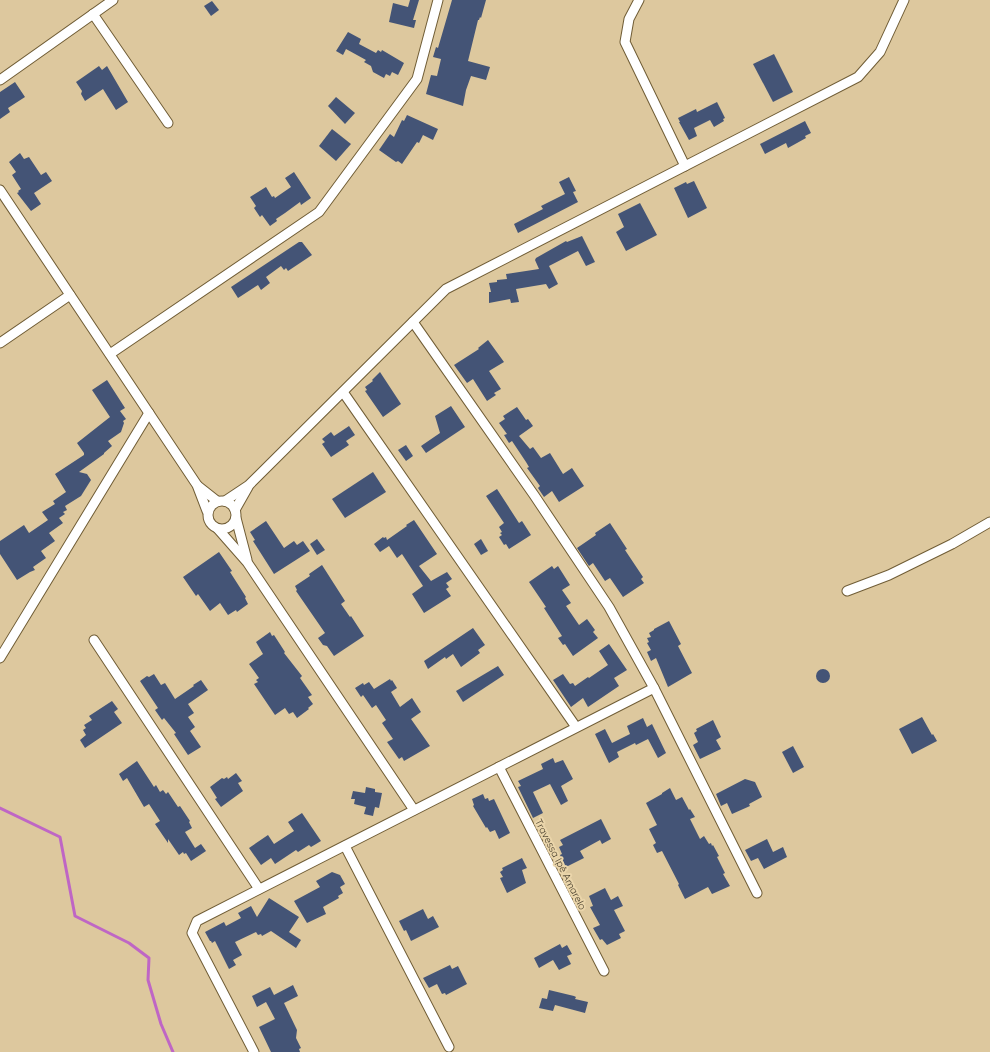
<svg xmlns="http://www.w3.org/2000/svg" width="990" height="1052" viewBox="0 0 990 1052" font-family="Quicksand,sans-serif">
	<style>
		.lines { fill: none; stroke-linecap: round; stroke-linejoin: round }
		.stream { stroke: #bf66c5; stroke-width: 3 }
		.building { fill: #445476 }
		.street-casing { stroke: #705d36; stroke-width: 11 }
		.street { stroke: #fff; stroke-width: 9 }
		.labels { text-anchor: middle; stroke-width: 4; stroke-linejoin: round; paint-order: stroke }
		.street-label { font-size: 10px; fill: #413827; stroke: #ead5aa }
	</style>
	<rect width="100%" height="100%" fill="#ddc89e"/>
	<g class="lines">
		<path class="stream" d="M0 808 60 837 75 916 129 943 149 958 148 980 161 1024 173 1052"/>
	</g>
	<g class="building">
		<path d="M410 0H419L413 20H416L414 28 389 22 393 3 408 7Z"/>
		<path d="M452 0H486L481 18 480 17 479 20H478L468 61 490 67 486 80 471 76 466 90 463 106 426 94 431 75 437 76 441 59 433 57 436 47 438 48Z"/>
		<path d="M212 1 219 10 211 16 204 6Z"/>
		<path d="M348 32 361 39 359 44 376 53 378 50 381 52 382 50 404 63 398 75 392 72 390 76 386 74 384 78 373 72 371 66 364 62 366 60 346 49 343 55 336 51Z"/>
		<path d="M774 54 793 92 773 102 753 64Z"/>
		<path d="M99 66 102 70 107 66 128 102 116 110 103 89 85 101 81 94 82 91 76 82Z"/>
		<path d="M15 82 25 97 8 108 10 112 0 119V92Z"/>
		<path d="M336 97 355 113 345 124 328 106Z"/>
		<path d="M717 102 725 118 723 119 724 121 714 127 710 120 694 128 697 136 689 140 679 122H680L678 118 696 109 697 112Z"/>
		<path d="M407 115 438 129 433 140 423 135 419 143 417 142 402 164 398 161 396 162 379 150 390 134 394 137 402 120 404 121Z"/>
		<path d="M805 121 811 133 805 136 806 138 788 148 786 143 765 154 760 144Z"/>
		<path d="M332 129 351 144 336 161 319 146Z"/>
		<path d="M20 153 24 159 29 157 41 175 46 172 52 181 34 193 41 204 31 211 17 193 19 192 18 191 21 189 12 175 16 172 9 162Z"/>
		<path d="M294 172 311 198 301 205 300 202 285 213 276 219 277 221 270 226 262 215 260 217 254 208 256 206 250 197 266 187 272 197 274 196 275 198 291 187 285 178Z"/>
		<path d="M569 177 576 191 573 192 578 202 518 233 514 224 543 209 541 206 565 194 559 182Z"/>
		<path d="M694 181 707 208 688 218 674 188 686 182 687 184Z"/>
		<path d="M640 203 657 235 626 251 616 232 624 227 618 214Z"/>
		<path d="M582 236 595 262 586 266 578 251 549 266 558 284 549 289 546 284 516 289 519 302 511 303 510 299 489 303V292H491L489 283 497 282V280L507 279 506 274 539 269 535 260 536 258 566 241 567 242Z"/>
		<path d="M299 242H302L312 255 288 271 286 268 284 270 281 266 266 277 270 283 261 290 258 285 238 298 231 287Z"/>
		<path d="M488 340 504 362 489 371 501 389 494 393 496 395 487 401 473 379 467 383 454 365 479 349 478 348Z"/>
		<path d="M380 372 401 404 383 417 365 391 367 390 365 387 373 381 372 380Z"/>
		<path d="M107 380 125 408 120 411 126 419 123 421 124 423 121 432 108 441 112 446 104 453V454L79 472 87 474 91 480 81 496 65 506 67 510 63 512 65 514 59 518 63 523 49 533 55 541 41 551 46 558 33 567 35 570 30 572 17 580 0 554V541L24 525 29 533 48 520 42 512 55 504 53 501 66 492 55 474 84 455V453L77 443 110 417 92 390Z"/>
		<path d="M451 406 465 427 426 453 421 446 440 433 435 416Z"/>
		<path d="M517 407 526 420 528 419 533 426 519 436 530 449 533 447 541 458 550 453 563 474 572 468 584 486 559 502 552 491 544 497 538 488 540 486 527 468 529 467 526 462 512 441 509 443 504 435 507 434 499 423 505 419 503 416Z"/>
		<path d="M349 426 355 435 346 441 349 445 331 457 322 444 325 442 322 439 331 432 334 436Z"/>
		<path d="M406 445 413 456 406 461 398 450Z"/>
		<path d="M373 472 386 492 345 518 332 499Z"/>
		<path d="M497 489 519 523 522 521 531 535 509 549 506 544 504 545 499 537 502 535 500 533 502 532 499 527 504 523 486 496Z"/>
		<path d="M414 520 437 554 419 566 431 581 447 572 452 579 446 583 449 587 446 589 451 596 424 613 412 594 423 586 402 554 397 558 389 546 380 552 374 544 383 537 384 538 386 537 387 540 407 526 406 525Z"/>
		<path d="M266 521 284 548 294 541 297 545 303 541 310 551 274 574 253 541 255 540 250 532Z"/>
		<path d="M610 523 627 549 625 550 643 577 641 579 644 583 623 597 610 578 605 581 593 563 589 566 577 548 596 535 595 533Z"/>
		<path d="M317 539 325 550 317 555 310 544Z"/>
		<path d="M481 539 488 551 481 555 474 544Z"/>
		<path d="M219 552 232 571 230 572 246 597 245 598 248 604 237 612 236 610 228 615 220 603 210 611 198 594 196 596 183 577Z"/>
		<path d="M322 565 345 601 341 604 350 617 351 616 364 636 334 656 327 646 323 645 318 638 325 633 296 591 297 590 295 586 310 576 309 574Z"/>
		<path d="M552 566 554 569 558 566 570 585 562 590 571 603 566 606 579 625 587 619 595 630 593 632 598 638 573 656 565 644 563 645 558 638 562 636 544 608 546 607 529 582Z"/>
		<path d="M669 621 681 644 678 646 692 673 668 687 656 658 651 661 647 652 651 650 647 643 649 642 647 638 651 637 649 633 654 630V629Z"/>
		<path d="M473 628 485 645 478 650 480 653 461 667 453 654 446 659 445 657 428 669 424 661Z"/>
		<path d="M270 632 272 636 274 635 285 652 284 653 302 676 300 678 312 695 308 697 313 704 308 708 309 709 297 718 293 712 289 714 285 708 275 715 254 684 258 682 256 680 259 678 249 664 263 654 256 642Z"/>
		<path d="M609 644 627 670 614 678 619 686 588 707 583 698 571 707 553 680 563 674 570 684 573 683 575 686 588 677 589 678 608 665 599 651Z"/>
		<path d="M498 666 504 675 463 702 456 691Z"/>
		<circle cx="823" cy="676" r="7"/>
		<path d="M154 674 161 685 165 683 175 699 194 686 193 685 201 680 208 690 188 704 194 713 188 717 195 727 190 731 201 747 188 755 174 734 176 733 164 718 162 720 155 710 158 708 140 681 147 676 149 677Z"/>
		<path d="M390 679 391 681 392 680 397 688 391 692 400 707 412 698 421 712 411 719 430 746 404 761 402 757 399 759 387 742 393 739 382 723 386 720 376 705 372 708 363 695 361 697 355 688 363 683 364 685 369 682 374 689Z"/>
		<path d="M112 701 118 709 114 712 122 723 85 748 80 740 86 735 83 730 86 728 84 725 92 720 89 716Z"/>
		<path d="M922 717 932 735 933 734 937 741 912 754 899 729Z"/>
		<path d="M643 718 647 727 652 724 666 753 658 758 648 739 636 745 635 743 617 752 619 757 609 763 595 734 605 729 612 743 630 734 627 726Z"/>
		<path d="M713 720 721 737 716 740 721 749 700 759 693 745 698 742 694 733 697 731 696 729Z"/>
		<path d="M793 746 804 767 793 773 782 752Z"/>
		<path d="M553 758 555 763 563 760 573 779 561 786 568 801 561 805 550 784 533 792 543 813 533 818 518 787 521 786 518 781 543 769 541 764Z"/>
		<path d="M137 761 154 787 156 785 160 792 163 790 166 794 168 792 178 807 180 806 190 821 189 822 192 828 185 832 195 848 201 844 206 851 191 861 186 853 184 854 183 852 179 855 168 839V843L155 824 160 821 149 804 144 807 127 778 123 781 119 774Z"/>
		<path d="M236 773 242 781 238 783 243 791 221 807 215 799 217 798 210 787 222 778 224 779 227 777 228 779Z"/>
		<path d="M745 779 755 782 762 797 749 804 750 806 732 814 727 803 721 806 716 794Z"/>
		<path d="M366 787 375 789V792L382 793 379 808 375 807 373 816 364 814 366 807 354 804 355 799H351L353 791 365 793Z"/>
		<path d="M670 788 676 800 682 797 689 810 690 809 695 817 690 819 700 839 704 836 709 844 711 843 712 846 713 845 719 856 717 857 725 873 723 874 730 886 712 894 708 887 685 899 678 885 679 884 662 851 657 853 653 845 656 843 649 829 657 825 646 803 662 794V793Z"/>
		<path d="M483 794 485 799 488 798 489 801 494 799 510 833 499 839 495 830 490 832 487 827 486 828 473 806 474 805 472 799Z"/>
		<path d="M302 813 321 841 311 847 309 845 298 852 296 850 275 864 271 858 261 865 249 848 268 835 274 844 294 831 288 822Z"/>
		<path d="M601 819 611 839 602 844 600 840 580 851 584 858 566 867 560 855 562 854 559 847 563 845 560 840Z"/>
		<path d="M767 839 773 852 783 847 787 857 764 869 758 858 751 861 745 850Z"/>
		<path d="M522 858 527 868 522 870 526 883 507 893 500 878 503 877 500 872 503 870 502 868Z"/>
		<path d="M332 872 340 875 345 884 340 887 343 893 338 896 339 898 323 907 326 914 307 923 294 901 320 887 316 881Z"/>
		<path d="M605 888 611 900 618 896 623 906 614 910 625 931 619 934 621 938 607 945 602 939 600 940 593 928 600 925 590 907 593 906 589 896Z"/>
		<path d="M269 898 299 917 289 932 301 940 296 948 271 931 262 936 261 934 258 935 256 932 235 942 242 955 233 960 236 965 229 969 215 941 212 943 211 941H210L205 932 224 922 226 926 241 918 238 913 251 906 257 917Z"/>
		<path d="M423 909 428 919 433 916 439 927 411 941 406 930 404 931 399 921Z"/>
		<path d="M560 944 562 948 567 945 572 954 567 956 571 964 559 970 553 960 539 968 534 958Z"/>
		<path d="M450 965 452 969 458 966 467 984 446 995 445 993 442 994 437 984 429 988 423 978Z"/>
		<path d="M293 985 298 996 284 1003 297 1030 296 1038 301 1048 299 1049 300 1052H271L259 1027 275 1019 266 1002 257 1007 252 996 270 987 274 995Z"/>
		<path d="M549 990 574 996 576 997 575 999 588 1002 585 1013 555 1005 553 1011 539 1008 542 998 547 999Z"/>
	</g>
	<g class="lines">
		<defs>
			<g id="street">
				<path d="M639 0 629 19 625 42 685 166"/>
				<path d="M93 14 168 123"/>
				<path d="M0 80 113 0"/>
				<path d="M0 190 197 485 207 511"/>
				<path d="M0 343 70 295"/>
				<path d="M110 354 319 212 417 79 438 0"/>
				<path d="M343 392 576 727"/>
				<path d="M198 486 217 501"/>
				<circle cx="222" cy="515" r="14"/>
				<path d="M225 501 249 485 446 289 858 77 880 52 904 0"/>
				<path d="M235 510 248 487"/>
				<path d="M236 518 247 560"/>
				<path d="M218 529 247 562 414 810"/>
				<path d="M847 591 889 575 952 544 990 522"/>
				<path d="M94 640 259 889"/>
				<path d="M0 658 149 413"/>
				<path d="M654 688 757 893"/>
				<path d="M499 767 604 971"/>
				<path d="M345 846 449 1047"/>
				<path d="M254 1052 192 933 197 921 654 688 609 607 534 495 413 322"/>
			</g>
		</defs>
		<use href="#street" class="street-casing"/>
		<use href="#street" class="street"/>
	</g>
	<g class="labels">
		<g class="street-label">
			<text transform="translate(561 864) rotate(63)" y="4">Travessa Ipê Amarelo</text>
		</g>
	</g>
</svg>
